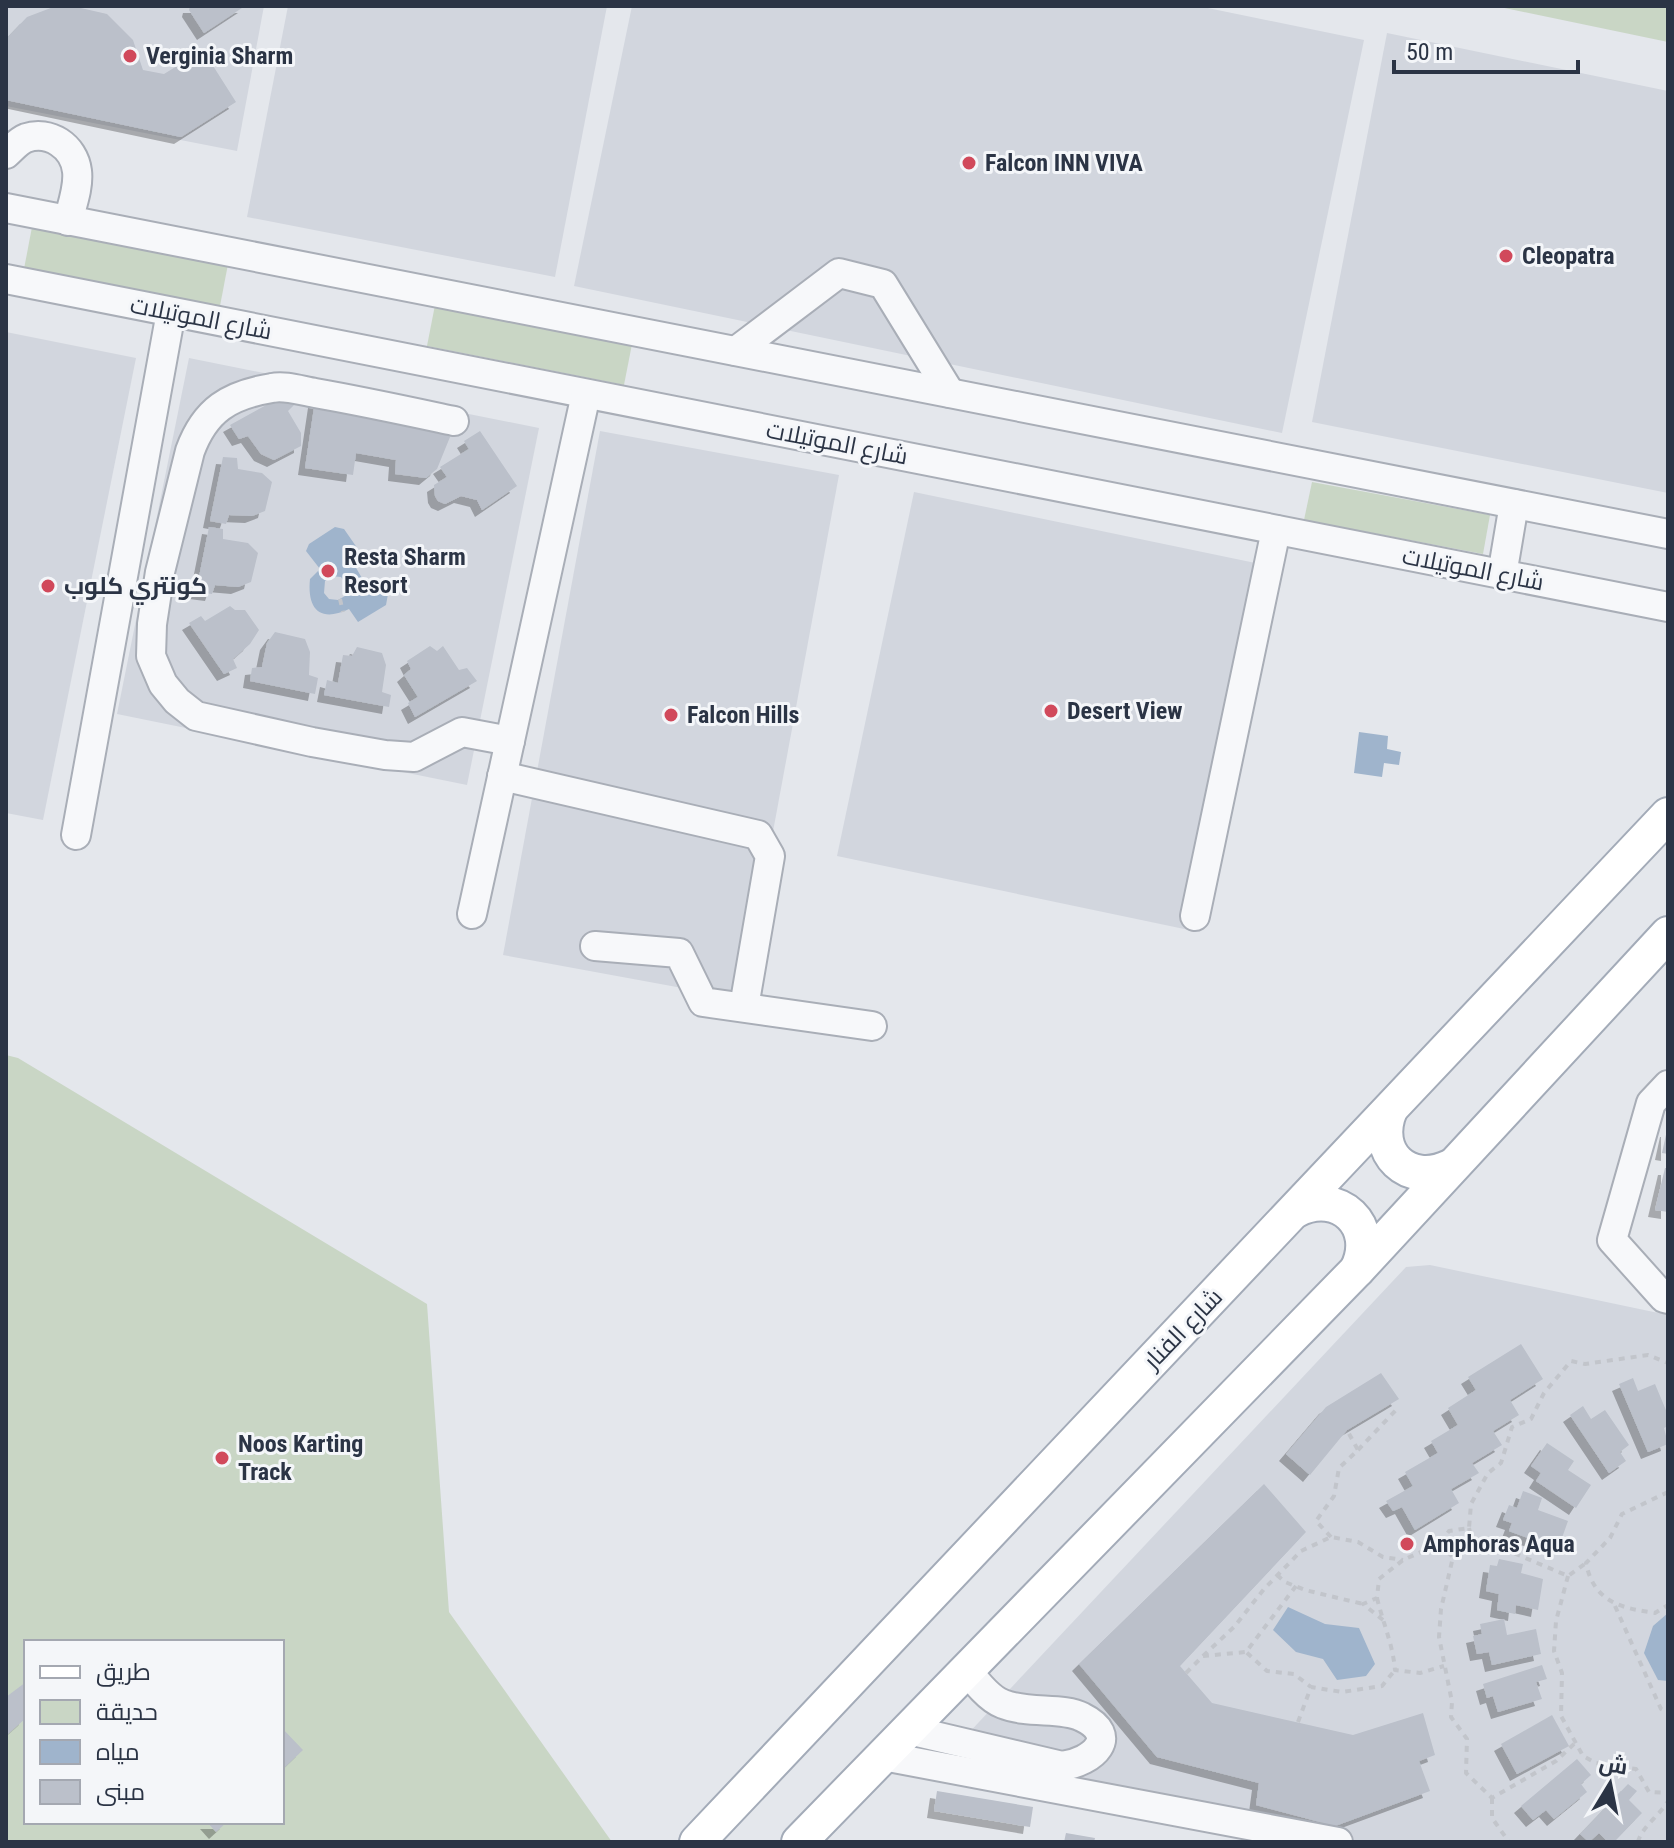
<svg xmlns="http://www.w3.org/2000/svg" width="1674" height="1848" viewBox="0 0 1674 1848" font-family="'Roboto Condensed',Cairo,sans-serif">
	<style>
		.built { fill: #d2d6de }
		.green { fill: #c9d6c5; fill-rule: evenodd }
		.water { fill: #9fb4cc; fill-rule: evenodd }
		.building { fill: #bbc0ca; filter: url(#shadow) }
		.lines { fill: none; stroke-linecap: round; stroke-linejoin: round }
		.minor-casing { stroke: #a9aeb7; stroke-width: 32 }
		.major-casing { stroke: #a3abb8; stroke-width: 38 }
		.path { stroke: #c2c5cb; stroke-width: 4; stroke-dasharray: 6 6; stroke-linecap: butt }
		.minor { stroke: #f7f8fa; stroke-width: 28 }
		.major { stroke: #fff; stroke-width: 34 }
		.poi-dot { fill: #d1495b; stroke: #f4f6f9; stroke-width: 3 }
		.labels { text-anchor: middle; stroke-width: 6; stroke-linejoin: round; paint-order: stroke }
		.poi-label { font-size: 24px; font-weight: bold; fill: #2b3445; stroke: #f4f6f9; text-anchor: start }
		.street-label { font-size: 24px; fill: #2b3445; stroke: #f4f6f9 }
	</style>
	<defs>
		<filter id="shadow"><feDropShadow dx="-7" dy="7" stdDeviation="0" flood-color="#0004"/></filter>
	</defs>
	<rect width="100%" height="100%" fill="#e4e7ec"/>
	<g class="built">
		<path d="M6 6H264L237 151 6 106Z"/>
		<path d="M288 6H607L555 277 247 217Z"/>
		<path d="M632 6H1198L1364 40 1282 433 574 286Z"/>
		<path d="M1387 33 1668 91V493L1312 422Z"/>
		<path d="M6 332 136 358 43 820 6 813Z"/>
		<path d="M189 358 539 428 467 785 117 714Z"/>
		<path d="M600 431 839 475 742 999 503 955Z"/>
		<path d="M914 492 1265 565 1189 930 837 856Z"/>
		<path d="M1430 1265 1668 1315V1842H1298L932 1772 1406 1267Z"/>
	</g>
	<g class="green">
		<path d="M1495 6H1668V42Z"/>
		<path d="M32 227 228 264 220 306 24 269Z"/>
		<path d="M435 305 632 344 624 385 427 346Z"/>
		<path d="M1312 482 1490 515 1483 554 1304 520Z"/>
		<path d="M6 1055 18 1058 427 1304 449 1612 612 1842H6ZM26 1642H282V1822H26Z"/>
	</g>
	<g class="water">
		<path d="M335 527 344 529 360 552 355 566 363 580H379L388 594 386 605 358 622 349 609C320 623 307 609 310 579L320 569 306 551 309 544ZM331 576 341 577 348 587 345 596 338 600 329 599 324 593 325 581Z"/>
		<path d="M1359 732 1388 736 1387 749 1401 752 1399 765 1384 763 1382 777 1354 773Z"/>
		<path d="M1288 1607 1325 1624 1359 1628 1375 1664 1366 1676 1337 1680 1323 1659 1296 1652 1273 1630Z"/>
		<path d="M1668 1613V1681L1658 1680 1644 1653 1653 1626Z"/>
	</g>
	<g class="building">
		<path d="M56 6H72L107 14 133 40 143 70 164 74 203 50 236 102 181 137 6 100V39L27 17Z"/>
		<path d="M190 6H245L204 33 189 10Z"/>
		<path d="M288 393 295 404 288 411 301 433V446L274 460 261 454 248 436 239 439 230 425Z"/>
		<path d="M315 401 439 422 450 437 437 469 426 478 395 474 396 460 356 453 353 475 305 468Z"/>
		<path d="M480 431 517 486 482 510 477 500 461 496 445 504 438 501 435 496 434 485 447 477 440 467 469 449 464 441Z"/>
		<path d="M223 457 237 458 238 469 262 473 272 482 265 511 252 516 229 515 226 524 210 521Z"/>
		<path d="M209 527 223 529V539L248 543 258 553 251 582 238 587 215 585 212 594 196 592Z"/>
		<path d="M230 606 235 610H245L259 630 250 644 233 659 237 668 224 674 189 623 201 616 205 621Z"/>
		<path d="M275 632 305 639 310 652 309 675 318 678 315 694 250 681 252 668 262 667 267 643Z"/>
		<path d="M430 646 437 651 443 646 459 670 467 668 477 681 415 717 408 703 418 697 404 675 411 669 407 661Z"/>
		<path d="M357 647 382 653 386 665 382 692 391 695 389 707 324 695 327 680 338 683 343 655 352 656Z"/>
		<path d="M1667 1130H1668V1154L1662 1153Z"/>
		<path d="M1665 1168H1668V1212L1655 1210Z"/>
		<path d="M1521 1344 1543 1379 1510 1400 1519 1415 1493 1431 1502 1445 1472 1463 1479 1473 1451 1489 1459 1503 1415 1530 1402 1507 1393 1511 1386 1501 1413 1486 1405 1472 1438 1453 1431 1441 1458 1425 1448 1408 1476 1390 1468 1377Z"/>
		<path d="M1381 1373 1399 1399 1347 1430 1310 1475 1286 1454 1326 1407Z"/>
		<path d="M1633 1378 1638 1391 1655 1384 1668 1415V1426L1664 1428 1668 1444 1648 1452 1619 1384Z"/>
		<path d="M1583 1406 1591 1419 1605 1410 1629 1445 1620 1452 1626 1461 1609 1473 1570 1415Z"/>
		<path d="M1547 1443 1574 1461 1568 1470 1591 1485 1576 1508 1536 1481 1541 1473 1531 1466Z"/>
		<path d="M1264 1484 1306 1532 1180 1666 1212 1703 1353 1735 1423 1713 1435 1755 1419 1761 1430 1791 1335 1826 1256 1805 1259 1783 1157 1757 1079 1664Z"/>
		<path d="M1523 1491 1542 1498 1538 1510 1568 1521 1558 1549 1509 1531 1512 1523 1503 1520 1509 1505 1517 1508Z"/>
		<path d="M1499 1559 1523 1564 1521 1573 1543 1579 1538 1610 1516 1605 1515 1614 1497 1610 1499 1594 1486 1591 1490 1565 1497 1566Z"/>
		<path d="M1504 1619 1507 1635 1536 1629 1541 1654 1492 1665 1489 1652 1477 1654 1473 1636 1482 1634 1480 1624Z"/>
		<path d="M1542 1665 1547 1679 1536 1682 1542 1699 1498 1712 1493 1696 1487 1698 1483 1684Z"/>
		<path d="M26 1682V1718L6 1736V1697Z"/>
		<path d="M1552 1715 1569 1746 1517 1774 1501 1744Z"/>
		<path d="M282 1728 303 1750 282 1770Z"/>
		<path d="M1577 1759 1591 1775 1581 1784 1587 1792 1554 1819 1546 1810 1533 1820 1521 1806Z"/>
		<path d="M1628 1784 1637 1791 1629 1800 1642 1813 1614 1842H1608L1599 1833 1589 1842 1580 1834Z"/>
		<path d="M937 1791 1033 1807 1030 1827 934 1811Z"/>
		<path d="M207 1822H227L216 1832Z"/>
		<path d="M1066 1833 1095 1838 1094 1842H1064Z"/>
	</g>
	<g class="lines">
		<defs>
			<g id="minor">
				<path d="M6 154C12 149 18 141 26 138 49 130 74 146 77 171 79 187 72 205 68 221"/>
				<path d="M6 208 1668 534"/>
				<path d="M6 279 1668 607"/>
				<path d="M736 351 839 273 883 284 950 393"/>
				<path d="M454 421C407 411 361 401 315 393 302 391 285 385 272 388 229 395 205 410 190 451L160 572 152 624 151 656 163 684 177 701 196 716 312 742 385 755 414 757 462 732 510 741"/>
				<path d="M1502 575 1514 504"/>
				<path d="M502 776 758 835 770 856 744 1007"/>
				<path d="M76 835 171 312"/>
				<path d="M472 914 586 394"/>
				<path d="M1195 916 1276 530"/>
				<path d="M595 946 679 953 703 1002 872 1026"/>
				<path d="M1668 1085 1651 1103 1612 1240 1664 1298 1668 1299"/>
				<path d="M909 1730 1062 1766C1093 1762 1121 1736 1082 1717 1063 1707 1028 1714 1003 1704 989 1699 976 1682 967 1670"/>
				<path d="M883 1756 1338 1842"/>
			</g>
			<g id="major">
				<path d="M1390 1110C1372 1153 1408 1187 1450 1167"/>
				<path d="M1296 1210C1339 1188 1379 1226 1357 1270"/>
				<path d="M697 1842 1668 815"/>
				<path d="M799 1842 1357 1270 1668 934"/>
			</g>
		</defs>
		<use href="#minor" class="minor-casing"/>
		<use href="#major" class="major-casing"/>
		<g class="path">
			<path d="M340 599 343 612"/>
			<path d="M1358 1450 1396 1410"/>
			<path d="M1668 1492 1622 1514 1610 1538 1586 1563C1594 1603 1622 1608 1655 1613L1668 1605"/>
			<path d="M1469 1528 1473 1545 1509 1551 1568 1576 1586 1563"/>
			<path d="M1331 1537 1316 1521 1334 1496 1339 1468 1358 1450 1347 1430"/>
			<path d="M1439 1544 1453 1557 1441 1609 1439 1637 1452 1702 1451 1717 1467 1739 1466 1773 1492 1798 1556 1761 1575 1743"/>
			<path d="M1453 1557 1473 1545"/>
			<path d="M1277 1575 1285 1582 1305 1590 1363 1604"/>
			<path d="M1568 1576 1556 1621 1554 1651 1562 1673 1561 1716 1583 1756 1596 1763 1636 1769 1649 1792 1668 1793"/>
			<path d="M1296 1586 1246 1652 1267 1671 1294 1674 1311 1687"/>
			<path d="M1377 1598C1383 1623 1393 1645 1395 1670L1420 1673 1444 1666"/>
			<path d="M1615 1606 1661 1709 1668 1713"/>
			<path d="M1383 1620 1363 1604 1377 1598 1379 1579 1403 1560 1439 1544 1449 1531 1469 1528 1471 1504 1488 1473 1501 1463 1512 1427 1531 1419 1544 1393 1571 1361 1585 1364 1648 1355 1668 1363"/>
			<path d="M1203 1656 1234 1627 1264 1589 1301 1551 1331 1537 1358 1542 1383 1557 1403 1560"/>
			<path d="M1186 1673 1203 1656 1246 1652"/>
			<path d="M1298 1722 1311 1687 1342 1692 1382 1686 1395 1670"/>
			<path d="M1492 1798V1818L1509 1842"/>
			<path d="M1638 1842C1641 1828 1660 1815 1668 1801"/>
		</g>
		<use href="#minor" class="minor"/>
		<use href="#major" class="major"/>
	</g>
	<g class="poi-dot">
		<circle cx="130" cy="56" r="8"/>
		<circle cx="969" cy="163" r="8"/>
		<circle cx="1506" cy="256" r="8"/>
		<circle cx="328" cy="571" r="8"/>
		<circle cx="48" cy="586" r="8"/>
		<circle cx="1051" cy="711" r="8"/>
		<circle cx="671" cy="715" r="8"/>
		<circle cx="222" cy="1458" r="8"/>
		<circle cx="1407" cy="1544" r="8"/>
	</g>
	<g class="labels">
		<g class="poi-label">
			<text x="146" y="64">Verginia Sharm</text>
			<text x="985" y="171">Falcon INN VIVA</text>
			<text x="1522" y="264">Cleopatra</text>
			<text x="344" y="565">Resta Sharm<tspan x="344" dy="28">Resort</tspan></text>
			<text x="64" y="594">كونتري كلوب</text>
			<text x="1067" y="719">Desert View</text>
			<text x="687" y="723">Falcon Hills</text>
			<text x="238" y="1452">Noos Karting<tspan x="238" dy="28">Track</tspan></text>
			<text x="1423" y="1552">Amphoras Aqua</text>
		</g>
		<g class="street-label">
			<text transform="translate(201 318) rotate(11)" y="8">شارع الموتيلات</text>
			<text transform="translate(837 443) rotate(11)" y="8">شارع الموتيلات</text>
			<text transform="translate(1473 569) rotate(11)" y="8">شارع الموتيلات</text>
			<text transform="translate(1183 1329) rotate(-46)" y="8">شارع الفنار</text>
		</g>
	</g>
	<rect width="1674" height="1848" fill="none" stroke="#2b3445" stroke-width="16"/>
	<rect x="24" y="1640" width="260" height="184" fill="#f4f6f9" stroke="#a4a8b1" stroke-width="2"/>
	<rect x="40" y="1666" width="40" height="12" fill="#ffffff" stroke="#a4a8b1" stroke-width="2"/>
	<text x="96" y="1680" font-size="24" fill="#2b3445">طريق</text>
	<rect x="40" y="1700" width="40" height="24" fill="#c9d6c5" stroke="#a4a8b1" stroke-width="2"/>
	<text x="96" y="1720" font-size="24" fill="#2b3445">حديقة</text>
	<rect x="40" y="1740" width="40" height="24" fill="#9fb4cc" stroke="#a4a8b1" stroke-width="2"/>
	<text x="96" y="1760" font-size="24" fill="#2b3445">مياه</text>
	<rect x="40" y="1780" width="40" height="24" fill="#bbc0ca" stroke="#a4a8b1" stroke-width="2"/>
	<text x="96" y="1800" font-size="24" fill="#2b3445">مبنى</text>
	<g transform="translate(1610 1784) rotate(10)" stroke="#f4f6f9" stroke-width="6" paint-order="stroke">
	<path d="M0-6L14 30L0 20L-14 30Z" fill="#2b3445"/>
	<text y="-12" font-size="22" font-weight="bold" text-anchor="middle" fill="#2b3445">ش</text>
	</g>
	<path d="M1394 60v12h184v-12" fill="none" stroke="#2b3445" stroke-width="4"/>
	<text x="1406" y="60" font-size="24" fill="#2b3445" stroke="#f4f6f9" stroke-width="6" paint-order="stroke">50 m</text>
</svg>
